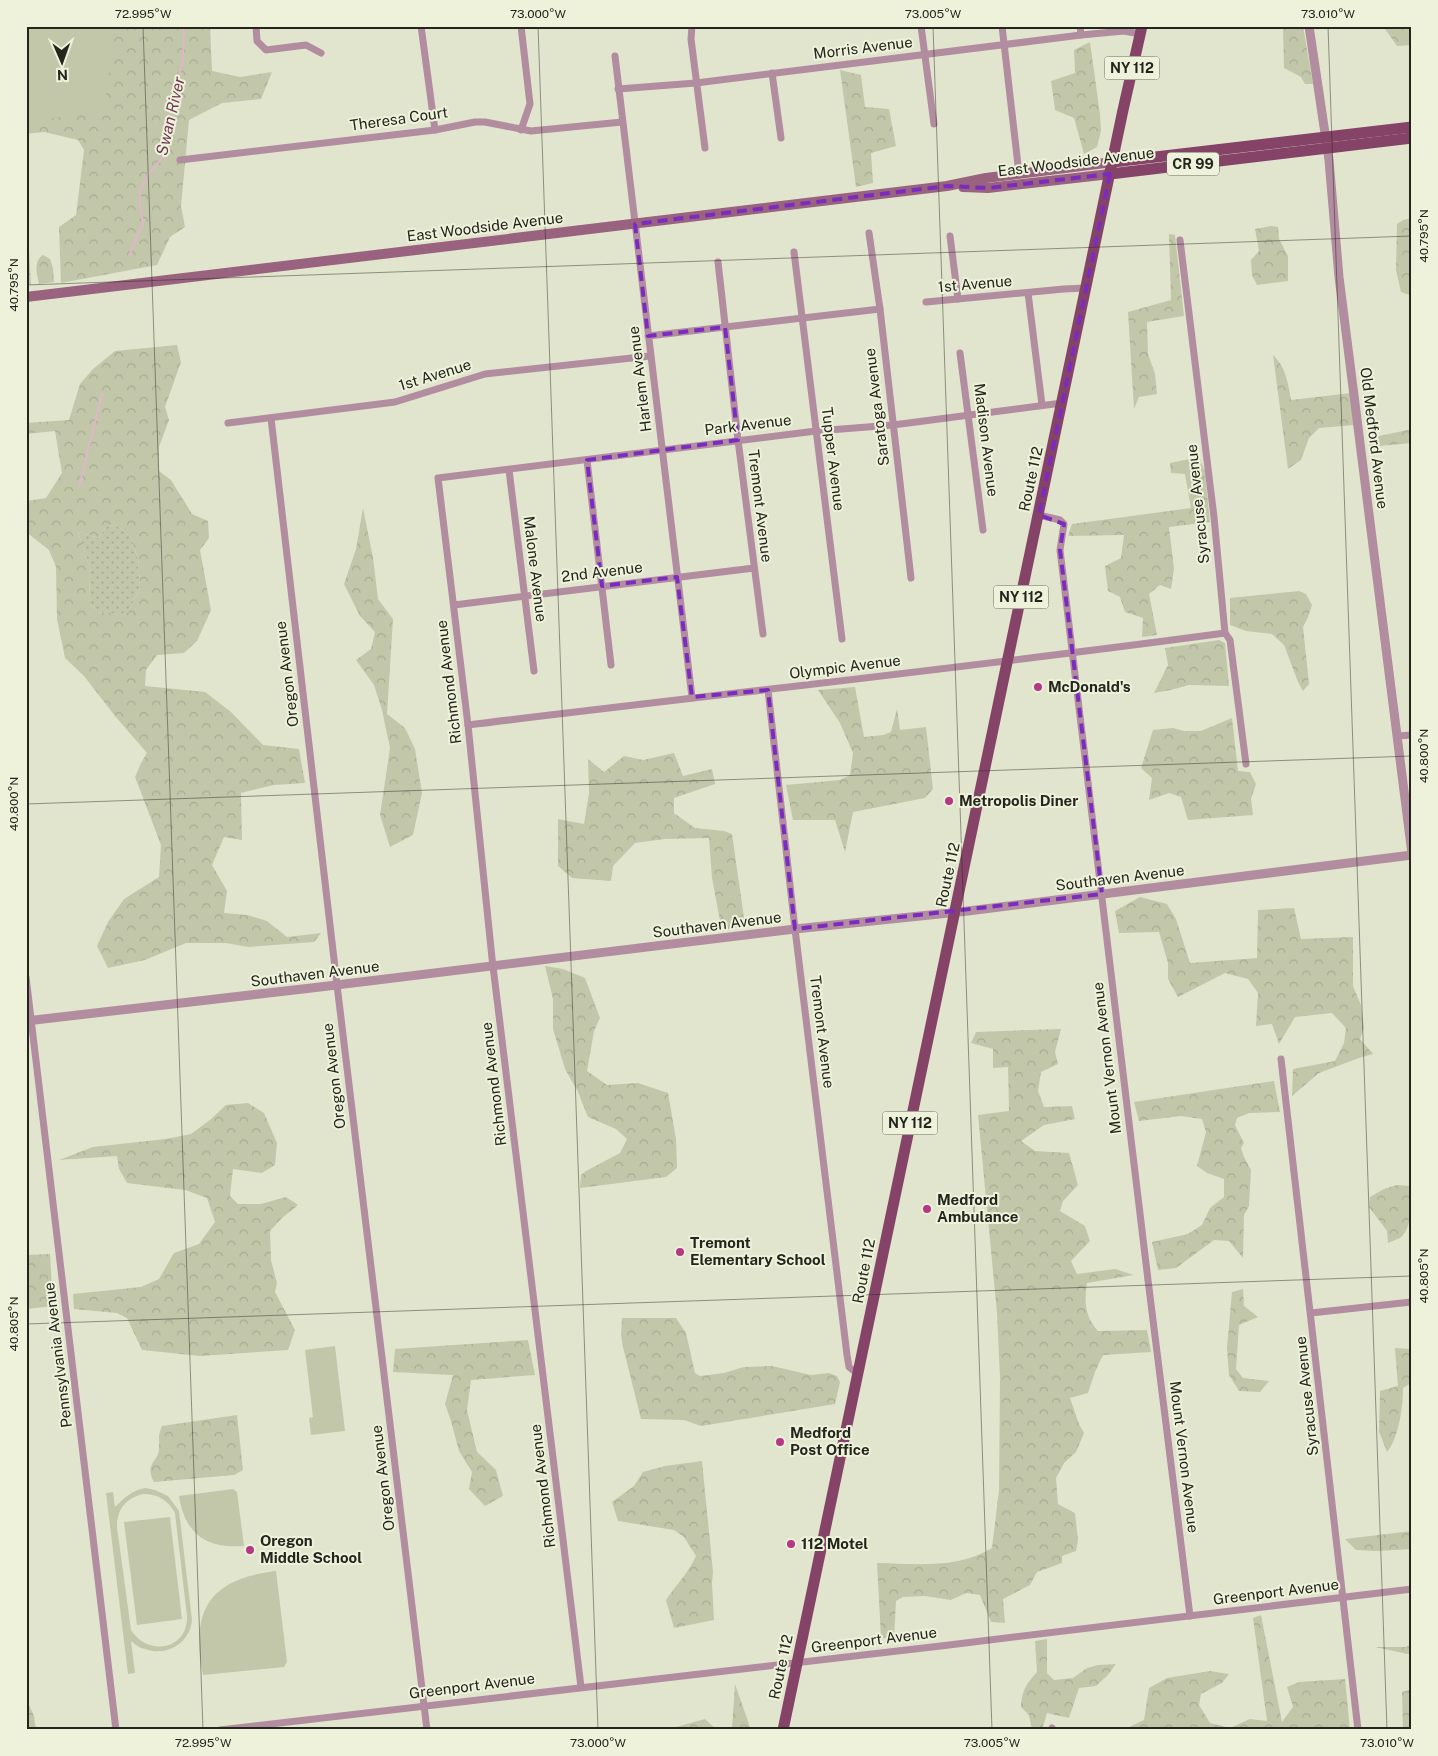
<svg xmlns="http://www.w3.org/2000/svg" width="1438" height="1756" viewBox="0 0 1438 1756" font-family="'Public Sans',sans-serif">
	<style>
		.grass { fill: url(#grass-dots) }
		.forest { fill: url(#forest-crowns); fill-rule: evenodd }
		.park { fill: #c2c7aa; fill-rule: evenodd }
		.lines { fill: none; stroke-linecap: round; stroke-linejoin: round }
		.stream { stroke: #e1b6cb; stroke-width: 2 }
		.minor { stroke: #b28c9f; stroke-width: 7 }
		.tertiary { stroke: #b28c9f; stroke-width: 9 }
		.secondary { stroke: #99627e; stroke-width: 10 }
		.primary { stroke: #854467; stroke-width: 11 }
		.marked { fill: none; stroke: #7b2cbf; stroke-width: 4; stroke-dasharray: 10 6; stroke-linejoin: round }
		.ticks { fill: none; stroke: #24251d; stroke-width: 1; stroke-opacity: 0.45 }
		.poi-dot { fill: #b63783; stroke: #eef2db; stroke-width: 2 }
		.labels { text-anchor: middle; stroke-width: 4; stroke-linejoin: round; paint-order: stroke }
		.shield { fill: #eef2db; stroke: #616256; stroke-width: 1 }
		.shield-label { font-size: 14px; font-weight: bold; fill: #24251d }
		.street-label { font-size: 15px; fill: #24251d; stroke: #eef2db }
		.poi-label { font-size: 15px; font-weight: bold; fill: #24251d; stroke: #eef2db; text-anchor: start }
		.water-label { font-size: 16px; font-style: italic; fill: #6f3856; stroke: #eef2db }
		.neatline { fill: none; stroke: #24251d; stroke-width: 2 }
		.ticks-label { font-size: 12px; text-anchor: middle; fill: #24251d }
	</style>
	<defs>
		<pattern id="grass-dots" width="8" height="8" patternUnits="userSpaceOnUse" patternTransform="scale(1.25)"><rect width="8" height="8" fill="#c2c7aa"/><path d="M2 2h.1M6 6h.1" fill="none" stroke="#a7ab92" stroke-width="1.8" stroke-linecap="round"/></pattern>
		<pattern id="forest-crowns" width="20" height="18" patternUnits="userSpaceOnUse" patternTransform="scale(1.25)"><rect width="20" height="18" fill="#c2c7aa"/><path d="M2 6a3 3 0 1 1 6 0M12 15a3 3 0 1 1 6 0" fill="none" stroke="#a7ab92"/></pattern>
	</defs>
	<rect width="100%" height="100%" fill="#e1e5ce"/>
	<path class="grass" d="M116 525 131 537 138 559 140 587 128 613H104L90 606 89 565 78 532 99 538 106 526Z"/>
	<g class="forest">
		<path d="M26 26H210L212 71 240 77 272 72 261 99 222 103 189 120 181 206 185 227 170 237 157 265 61 283 59 227 76 215 84 150 78 140 44 132 26 134Z"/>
		<path d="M1283 26H1303L1313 84H1305L1301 77 1284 68Z"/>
		<path d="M1383 26H1412V45L1397 46Z"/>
		<path d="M1090 42 1100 114 1101 131 1097 147 1084 154 1074 118 1055 110 1051 81 1075 73 1074 50Z"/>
		<path d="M840 70 861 75 865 107 889 109 896 146 871 153 873 183 856 187Z"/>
		<path d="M1412 218V296L1401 292 1396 270 1397 224 1403 220Z"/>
		<path d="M1271 226 1278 227 1279 239 1288 256V281L1257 285 1252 275 1251 260 1259 251 1255 229Z"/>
		<path d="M1169 234 1175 235 1184 316 1147 322 1148 354 1155 374 1157 394 1139 397 1134 409 1128 312 1171 300Z"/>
		<path d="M26 245 29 249 31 285 26 284Z"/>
		<path d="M43 255 50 259 53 268 54 282 39 284C37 274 33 261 43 255Z"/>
		<path d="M177 345 181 362 165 407 169 420 159 447V471L171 480 192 514 208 521 209 538 200 550 211 610 197 641 184 653 157 655 146 670 145 686 205 692 231 712 263 745 299 749 305 783 274 785 241 793 242 840 224 837 212 865 227 891 224 913 247 915 267 921 287 937 321 933 314 942 248 947 226 943H186L145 960 108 968 97 946 108 922 124 899 159 877 161 845 135 777 141 763 147 753 115 716 84 676 65 658 57 619 56 567 49 550 26 532V501L46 498 62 473 55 431 26 434V423L69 420 80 384 93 369 115 351ZM116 525 131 537 138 559 140 587 128 613H104L90 606 89 565 78 532 99 538 106 526Z"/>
		<path d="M1273 355C1286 367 1288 383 1291 400L1351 393 1354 425 1319 428 1309 438 1301 460 1288 469Z"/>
		<path d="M1412 429V443L1369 447 1370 438Z"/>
		<path d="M1199 457 1205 471 1210 522 1169 527 1174 569 1171 589 1160 585 1149 594 1157 635 1142 637 1143 618 1125 612 1120 597 1108 591 1105 566 1121 558 1124 535 1068 536 1072 524 1191 508 1185 474 1171 473 1170 463Z"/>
		<path d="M363 508 373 558 378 599 393 619 387 714 405 728 415 749 422 793 413 835 390 847 380 815 390 748 382 710 374 685 356 660 371 649 375 632 360 616 344 584 356 549Z"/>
		<path d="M1299 591 1306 594 1312 605 1308 617 1303 627 1309 684 1303 691 1298 682 1284 645 1272 634 1246 631 1230 625V598Z"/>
		<path d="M1219 640 1225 643 1229 686 1189 685 1171 690 1154 693 1168 665 1165 648Z"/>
		<path d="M855 687 864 737 883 735 891 732 897 709 900 730 926 727 933 789 925 798 853 812 845 852 835 820H793L786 785 840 780 850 775 853 753 840 723 818 690Z"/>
		<path d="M1232 718 1238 771 1250 772 1256 784 1251 799 1253 815 1188 820 1181 797 1169 793 1149 800 1152 778 1141 768 1153 730 1173 728 1184 731H1201Z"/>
		<path d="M674 753 683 776 712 769 715 784 674 798V813L695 828 724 831 732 834 745 925 722 931 712 878 709 838 665 839 635 843 613 866 611 881 572 878 558 866V819L584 824 589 793 588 759 604 772 624 756 643 760Z"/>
		<path d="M1140 897 1167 904 1176 919 1190 963 1257 958 1258 910 1294 908 1301 939 1353 937V986L1361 1005 1364 1028 1360 1039 1373 1054 1359 1058 1319 1073 1292 1096 1293 1069 1335 1061 1344 1043 1346 1028 1332 1013 1295 1017 1279 1044 1272 1024 1256 1026 1258 993 1248 979 1225 973 1178 997 1168 979V963L1159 932 1119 933 1115 911Z"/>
		<path d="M545 966 563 969 585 978 600 1018 594 1031 587 1071 607 1085 638 1083 668 1093 676 1139 677 1168 666 1177 580 1188 581 1175 586 1171 620 1153 627 1139 616 1129 588 1117 578 1092 565 1069 553 1029V999Z"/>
		<path d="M1061 1029 1055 1052 1058 1064 1041 1072 1038 1091 1044 1107 1072 1106 1075 1119 1044 1125 1021 1141 1035 1151 1069 1153 1078 1185 1063 1201 1060 1211 1085 1226 1090 1241 1071 1261 1077 1274 1115 1269 1134 1275 1087 1283C1084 1302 1085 1317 1098 1331L1147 1330 1151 1352 1103 1355 1095 1372 1088 1393 1070 1398 1079 1424 1084 1433 1076 1452 1064 1463 1056 1478 1058 1504 1075 1513 1078 1540 1076 1551 1062 1556V1563L1037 1572 1030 1585 1003 1599 1005 1623 991 1622 980 1595 966 1593 951 1600 925 1596 903 1597 896 1601 894 1639 881 1638 877 1563C915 1564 958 1569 992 1548L999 1490 1000 1378 997 1313 978 1115 1009 1111 1008 1067 993 1068V1049L971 1043 976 1032Z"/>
		<path d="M1274 1081 1280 1112 1249 1113 1237 1118 1235 1125 1244 1143 1241 1148 1244 1157 1251 1170 1249 1206 1244 1215 1243 1258 1229 1241 1214 1240 1176 1268 1158 1270 1152 1242 1188 1234 1202 1225 1210 1208 1224 1197V1179L1207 1173 1197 1166 1206 1132 1202 1119 1181 1116 1139 1121 1134 1102Z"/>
		<path d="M248 1103 264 1113 277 1143 275 1165 262 1173 233 1169 230 1196 238 1204H261L286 1197 298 1205 282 1218 270 1231 271 1260 277 1283 275 1292 295 1330 288 1350 200 1356 142 1350 127 1318 117 1313 74 1309 73 1294 141 1287 159 1279 174 1253 199 1244 215 1222 207 1198 185 1190 127 1183 119 1169 117 1156 59 1160 93 1147 166 1139 191 1134 210 1120 226 1105Z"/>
		<path d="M1397 1185 1412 1186C1412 1201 1413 1228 1400 1238 1396 1240 1392 1241 1388 1243L1387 1231 1369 1207 1370 1197 1384 1189Z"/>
		<path d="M50 1254 53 1306 26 1309V1255Z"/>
		<path d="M1243 1289 1244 1306 1258 1317 1239 1325 1236 1369 1243 1378 1269 1381 1260 1392 1239 1391 1229 1375 1227 1348 1232 1292Z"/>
		<path d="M676 1318 686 1333 695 1373 700 1376 724 1373 744 1367 772 1366 811 1375 829 1373 837 1376 840 1382 835 1404 701 1426 684 1420 641 1419 623 1347 621 1335 622 1318Z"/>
		<path d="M528 1340 535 1375 471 1380 467 1410 477 1452 496 1470 503 1496 485 1506 469 1489 472 1472 459 1451 451 1421 445 1404 453 1375 393 1372 395 1349Z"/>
		<path d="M1395 1348 1411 1349 1412 1380 1411 1383 1403 1388C1403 1406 1399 1438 1387 1452L1379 1432 1380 1391 1398 1386Z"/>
		<path d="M237 1415 243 1470 234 1475 154 1482C144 1463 158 1463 159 1449 160 1437 157 1439 162 1426Z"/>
		<path d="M702 1461 713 1572 712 1583 714 1620 674 1628 666 1600C676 1585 689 1572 696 1556L684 1537 674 1530 618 1521 612 1502 634 1486 643 1472 665 1466Z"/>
		<path d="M1412 1531V1549L1377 1551 1356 1550 1345 1539Z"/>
		<path d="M1261 1615 1282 1722 1293 1707 1287 1687 1299 1682 1345 1679 1350 1730H1128L1129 1727 1144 1720 1149 1688 1167 1678 1210 1671 1229 1674 1222 1683 1201 1694 1199 1705 1210 1723 1230 1728 1250 1719 1267 1721 1253 1618Z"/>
		<path d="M1047 1639V1673L1054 1680 1073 1678 1087 1668 1098 1665 1116 1664 1107 1676 1096 1686 1079 1688 1069 1718 1047 1713 1042 1730H1032L1029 1715 1021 1707C1022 1690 1026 1684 1037 1672L1035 1641Z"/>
		<path d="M1412 1644V1655L1375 1647H1406Z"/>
		<path d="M735 1684 751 1730H728L732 1728Z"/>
		<path d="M1412 1689V1730H1403L1402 1692Z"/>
		<path d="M26 1698 34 1716 36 1730H26Z"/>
		<path d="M705 1719 717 1730H676V1727Z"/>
	</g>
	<g class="park">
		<path d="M26 26H115L104 112 26 121Z"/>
		<path d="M335 1346 345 1431 311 1435 309 1418 313 1417 305 1350Z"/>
		<path d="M146 1488 155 1490 168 1496 179 1511 192 1620C190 1643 167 1657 145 1649 139 1648 135 1644 131 1641L135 1673 128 1674 106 1493 113 1492 115 1507C124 1498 132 1490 146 1488ZM143 1494C158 1494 168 1500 175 1513L187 1616C188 1650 148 1657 131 1630L117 1527C117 1509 126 1498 143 1494Z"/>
		<path d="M233 1489 237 1492 244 1546C206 1549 185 1534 179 1496Z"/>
		<path d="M170 1517 182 1619 137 1625 124 1522Z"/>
		<path d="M276 1571 287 1662 284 1667 203 1675C190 1610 209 1579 276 1571Z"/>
	</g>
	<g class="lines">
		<g class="stream">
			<path d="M129 256 143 223 140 206V190L148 175 164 156 169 108 183 61 184 26"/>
			<path d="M79 487 102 394"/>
		</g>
		<g class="minor">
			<path d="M256 26 257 41 266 50 306 45 321 53"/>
			<path d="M421 26 435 130"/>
			<path d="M521 26 530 104 521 130"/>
			<path d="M692 26 691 39 705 148"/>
			<path d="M921 26 934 124"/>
			<path d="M1002 26 1019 174"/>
			<path d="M1080 26 1081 35"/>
			<path d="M615 56 692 697"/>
			<path d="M772 73 781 138"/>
			<path d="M618 89 696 83 1081 35 1124 31 1140 34"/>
			<path d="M180 160 435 130 475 122H485L531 131 622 122"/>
			<path d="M869 233 880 309 911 578"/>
			<path d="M950 236 958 299"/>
			<path d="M1180 240 1214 517 1225 633 1230 640 1246 764"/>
			<path d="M794 252 842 639"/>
			<path d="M718 262 738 440 763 634"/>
			<path d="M1028 293 1042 405"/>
			<path d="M926 302 1064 289 1086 288"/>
			<path d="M648 336 880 309"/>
			<path d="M960 353 983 530"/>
			<path d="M271 418 337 985 427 1730"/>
			<path d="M228 423 395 402 485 374 650 356"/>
			<path d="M587 460 611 665"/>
			<path d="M509 470 534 671"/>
			<path d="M1039 515 1060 520 1064 524 1060 550 1148 1280 1190 1616"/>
			<path d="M454 605 754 568"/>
			<path d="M768 690 795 929 847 1355 849 1367 858 1374"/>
			<path d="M468 725C721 694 973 667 1225 633"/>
			<path d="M1397 736 1412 735"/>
			<path d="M26 977 116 1730"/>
			<path d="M1281 1059 1358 1730"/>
			<path d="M1311 1313 1411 1302"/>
			<path d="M581 1687 492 958 468 725 438 478 816 431 893 425 1062 403"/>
			<path d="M220 1730C617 1684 1015 1638 1412 1589"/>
			<path d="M1051 1730 1052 1728"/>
		</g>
		<g class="tertiary">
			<path d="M1309 26 1329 160 1339 277 1412 854"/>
			<path d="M26 1021 320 987 795 929 968 911 1412 855"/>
		</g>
		<g class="secondary">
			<path d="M963 187 988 188 1110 174"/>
			<path d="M26 297 947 186 986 178 1113 162"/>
		</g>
		<g class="primary">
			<path d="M1113 162 1412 127"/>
			<path d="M1110 174 1412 138"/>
			<path d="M783 1730 1123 110 1142 26"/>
		</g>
	</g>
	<path class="marked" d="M1110 174 1039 515 1064 524 1060 550 1102 894 795 929 768 690 692 697 677 577 602 586 587 460 738 440 725 327 648 336 635 224 947 186 988 188Z"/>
	<path class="ticks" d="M143 26 203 1730M538 26 598 1730M933 26 992 1730M1328 26 1387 1730M26 285 1412 236M26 804 1412 756M26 1324 1412 1276"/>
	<g class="poi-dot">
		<circle cx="1038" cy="687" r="5"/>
		<circle cx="949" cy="801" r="5"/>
		<circle cx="927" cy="1209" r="5"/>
		<circle cx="680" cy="1252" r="5"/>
		<circle cx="780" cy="1442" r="5"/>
		<circle cx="791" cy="1544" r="5"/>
		<circle cx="250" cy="1550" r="5"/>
	</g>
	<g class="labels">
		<g class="shield">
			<rect x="1104.5" y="56.5" width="55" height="23" rx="4"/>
			<rect x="1167" y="152.5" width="52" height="23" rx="4"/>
			<rect x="993.5" y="585.5" width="55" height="23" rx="4"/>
			<rect x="882.5" y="1111.5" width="55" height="23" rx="4"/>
		</g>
		<g class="shield-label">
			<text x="1132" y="73">NY 112</text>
			<text x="1193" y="169">CR 99</text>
			<text x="1021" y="602">NY 112</text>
			<text x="910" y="1128">NY 112</text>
		</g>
		<g class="street-label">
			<text transform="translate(863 48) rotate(-7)" y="5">Morris Avenue</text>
			<text transform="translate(399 119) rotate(-8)" y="5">Theresa Court</text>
			<text transform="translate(1076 162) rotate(-7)" y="5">East Woodside Avenue</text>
			<text transform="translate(485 227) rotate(-7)" y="5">East Woodside Avenue</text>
			<text transform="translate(975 284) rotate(-5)" y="5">1st Avenue</text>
			<text transform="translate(435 375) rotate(-17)" y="5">1st Avenue</text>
			<text transform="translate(640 379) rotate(-97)" y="5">Harlem Avenue</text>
			<text transform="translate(877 407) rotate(-97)" y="5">Saratoga Avenue</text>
			<text transform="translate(748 425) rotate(-7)" y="5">Park Avenue</text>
			<text transform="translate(1374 438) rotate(83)" y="5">Old Medford Avenue</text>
			<text transform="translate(986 440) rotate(83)" y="5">Madison Avenue</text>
			<text transform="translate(833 459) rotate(83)" y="5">Tupper Avenue</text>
			<text transform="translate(1031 479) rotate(-78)" y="5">Route 112</text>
			<text transform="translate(1198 504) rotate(-96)" y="5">Syracuse Avenue</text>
			<text transform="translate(760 506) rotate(83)" y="5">Tremont Avenue</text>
			<text transform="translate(535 569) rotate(83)" y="5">Malone Avenue</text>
			<text transform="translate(602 572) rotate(-7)" y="5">2nd Avenue</text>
			<text transform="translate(845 667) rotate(-7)" y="5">Olympic Avenue</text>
			<text transform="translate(287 674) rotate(-97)" y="5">Oregon Avenue</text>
			<text transform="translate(449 682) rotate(-97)" y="5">Richmond Avenue</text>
			<text transform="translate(948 875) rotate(-78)" y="5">Route 112</text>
			<text transform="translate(1120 878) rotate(-7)" y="5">Southaven Avenue</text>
			<text transform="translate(717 925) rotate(-7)" y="5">Southaven Avenue</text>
			<text transform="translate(315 974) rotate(-7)" y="5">Southaven Avenue</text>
			<text transform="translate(822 1032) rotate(83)" y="5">Tremont Avenue</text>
			<text transform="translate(1107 1058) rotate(-97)" y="5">Mount Vernon Avenue</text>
			<text transform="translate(334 1076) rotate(-97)" y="5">Oregon Avenue</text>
			<text transform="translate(494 1084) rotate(-97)" y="5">Richmond Avenue</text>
			<text transform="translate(864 1271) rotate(-79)" y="5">Route 112</text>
			<text transform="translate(58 1355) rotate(-97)" y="5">Pennsylvania Avenue</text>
			<text transform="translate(1307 1396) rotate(-96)" y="5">Syracuse Avenue</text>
			<text transform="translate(1184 1457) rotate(83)" y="5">Mount Vernon Avenue</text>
			<text transform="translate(383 1478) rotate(-97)" y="5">Oregon Avenue</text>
			<text transform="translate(543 1486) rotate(-97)" y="5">Richmond Avenue</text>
			<text transform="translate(1276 1592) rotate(-7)" y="5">Greenport Avenue</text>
			<text transform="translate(874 1640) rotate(-7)" y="5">Greenport Avenue</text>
			<text transform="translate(781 1667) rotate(-78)" y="5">Route 112</text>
			<text transform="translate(472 1686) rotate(-7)" y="5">Greenport Avenue</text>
		</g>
		<g class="poi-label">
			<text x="1048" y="692">McDonald's</text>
			<text x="959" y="806">Metropolis Diner</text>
			<text x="937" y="1205">Medford<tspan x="937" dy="17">Ambulance</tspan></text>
			<text x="690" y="1248">Tremont<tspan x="690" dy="17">Elementary School</tspan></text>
			<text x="790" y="1438">Medford<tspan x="790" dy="17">Post Office</tspan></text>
			<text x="260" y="1546">Oregon<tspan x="260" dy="17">Middle School</tspan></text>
			<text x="801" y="1549">112 Motel</text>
		</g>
		<g class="water-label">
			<text transform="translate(170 116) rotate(-77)" y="6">Swan River</text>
		</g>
	</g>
	<rect width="1438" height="1756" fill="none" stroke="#eef2db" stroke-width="55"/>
	<g transform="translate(62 62) rotate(178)" stroke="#eef2db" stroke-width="4" paint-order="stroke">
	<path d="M0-4L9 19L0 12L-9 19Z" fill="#24251d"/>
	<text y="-8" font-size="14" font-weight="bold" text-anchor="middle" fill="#24251d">N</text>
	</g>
	<rect x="28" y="28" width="1382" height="1700" class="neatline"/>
	<g class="ticks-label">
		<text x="143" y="18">72.995°W</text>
		<text x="538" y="18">73.000°W</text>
		<text x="933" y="18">73.005°W</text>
		<text x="1328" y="18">73.010°W</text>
		<text transform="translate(1424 236) rotate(-90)" y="4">40.795°N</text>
		<text transform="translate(14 285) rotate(-90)" y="4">40.795°N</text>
		<text transform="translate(1424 756) rotate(-90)" y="4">40.800°N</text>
		<text transform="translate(14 804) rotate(-90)" y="4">40.800°N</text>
		<text transform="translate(1424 1276) rotate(-90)" y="4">40.805°N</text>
		<text transform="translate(14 1324) rotate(-90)" y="4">40.805°N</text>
		<text x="203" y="1747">72.995°W</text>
		<text x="598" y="1747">73.000°W</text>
		<text x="992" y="1747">73.005°W</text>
		<text x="1387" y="1747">73.010°W</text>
	</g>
</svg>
